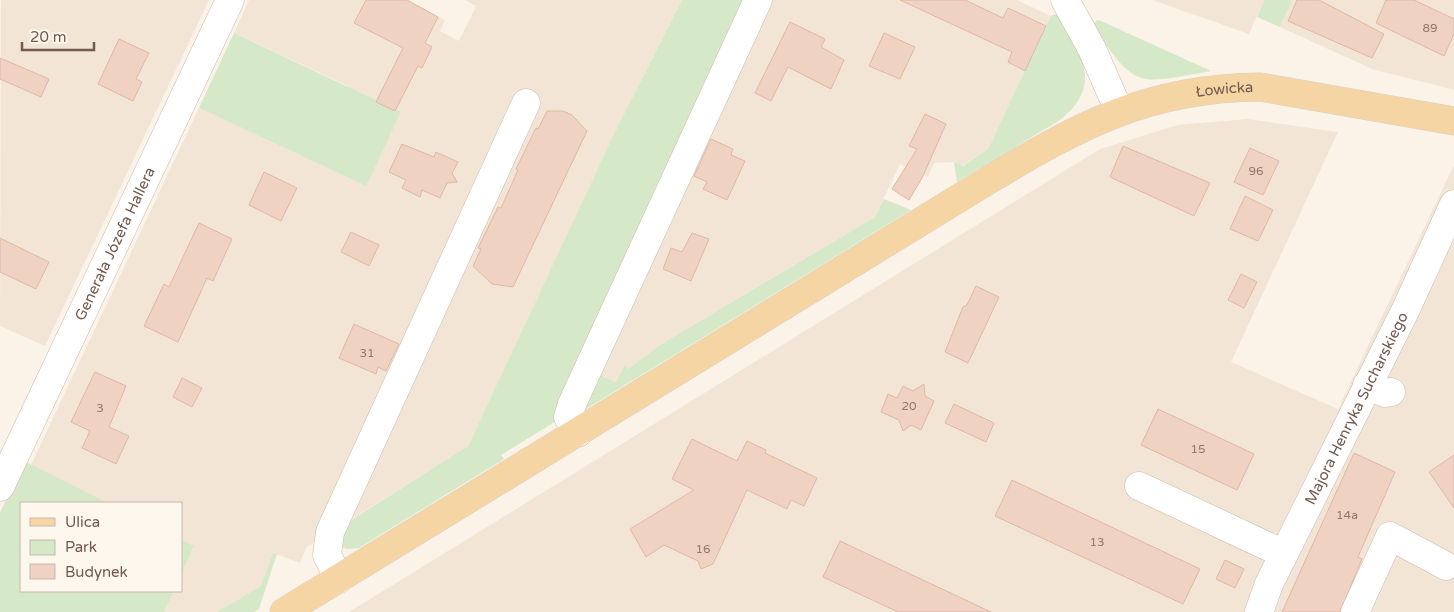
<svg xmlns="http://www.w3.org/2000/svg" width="1454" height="612" viewBox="0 0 1454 612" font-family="'Varela Round',sans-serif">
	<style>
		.residential { fill: #f2e5d6 }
		.green { fill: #d5e8c7 }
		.building { fill: #efd2c1; stroke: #e1b8a2 }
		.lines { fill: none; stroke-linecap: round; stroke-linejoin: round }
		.minor-casing { stroke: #cdbbae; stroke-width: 29 }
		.tertiary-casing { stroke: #cdbbae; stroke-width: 29 }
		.primary-casing { stroke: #d8d1cd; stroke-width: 29 }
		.minor { stroke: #fff; stroke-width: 28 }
		.tertiary { stroke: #fff; stroke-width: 28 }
		.primary { stroke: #f6d5a4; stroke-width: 28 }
		.labels { text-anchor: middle; stroke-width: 4.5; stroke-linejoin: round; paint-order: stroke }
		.number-label { font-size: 12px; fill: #93786a }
		.street-label { font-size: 15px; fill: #745a4d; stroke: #fef7ee }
	</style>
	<rect width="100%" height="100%" fill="#fbf3e8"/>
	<g class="residential">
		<path d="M1 0H209L45 346 0 326Z"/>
		<path d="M249 0H407L445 20 440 31 459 41 476 6 465 0H682L613 136 468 446 306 548 300 563 273 553 261 586 217 612H164L174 591H181V575L194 547 181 540V503H108L31 465 199 108 366 186 348 86 234 33Z"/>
		<path d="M768 0H1017L1051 16 988 149 962 166 954 162 934 163 928 177 900 164 875 217 660 345 628 369 625 366 616 382 596 373Z"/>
		<path d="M1152 0H1264L1249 34Z"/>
		<path d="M1292 0H1454V90L1372 69 1280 27Z"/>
		<path d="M1248 119 1338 132 1231 362 1338 409 1454 165V612H349L1100 149 1178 125Z"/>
	</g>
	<g class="green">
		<path d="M682 0H749L556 421 501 455 504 459 359 548 346 549 342 546V526L468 446 613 136Z"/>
		<path d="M1264 0H1292L1280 27 1257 17Z"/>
		<path d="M1058 13C1080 54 1105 84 1060 120L957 182 954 162 963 166 988 149 1051 16Z"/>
		<path d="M1097 20 1101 21 1211 71C1141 83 1136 92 1095 28L1094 23Z"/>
		<path d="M234 33 401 112 366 186 199 108Z"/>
		<path d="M884 199 911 210 581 412 596 373 616 382 625 365 628 369 660 345 875 217Z"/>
		<path d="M24 461 108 503H21V591H174L164 612H0V513Z"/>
		<path d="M181 540 194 546 181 575Z"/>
		<path d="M273 553 277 554 259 609 254 612H217L261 586Z"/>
	</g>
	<g class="building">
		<path d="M366 0H407L438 17 425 43 432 47 422 68 418 66 395 111 376 102 403 48 354 23Z"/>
		<path d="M900 0H965L1003 18 1008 8 1046 26 1025 71 1008 62 1012 52Z"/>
		<path d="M1297 0H1319L1384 34 1372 58 1288 21Z"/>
		<path d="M1386 0H1414L1454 19V34L1444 56 1376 23Z"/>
		<path d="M790 22 825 39 821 47 844 60 831 89 788 67 771 101 755 93Z"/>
		<path d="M884 33 915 47 900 79 869 66Z"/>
		<path d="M119 39 149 53 136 79 142 82 133 101 98 84Z"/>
		<path d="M0 58 49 79 41 97 0 79Z"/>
		<path d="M547 111H563L572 115 587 131 513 287 492 284 473 266 481 249 478 248 498 207 501 208 518 170 516 169 536 128 538 129Z"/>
		<path d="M925 114 946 124 922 178 909 200 892 189 917 149 909 146Z"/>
		<path d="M711 139 733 149 731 155 745 161 727 200 703 189 707 182 694 176Z"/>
		<path d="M402 144 434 157 436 152 458 162 452 173 457 182 447 183 440 198 422 190 420 197 402 188 406 180 389 172Z"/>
		<path d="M1123 146 1210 183 1194 216 1110 177Z"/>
		<path d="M1250 148 1279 161 1263 195 1234 182Z"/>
		<path d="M264 172 297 188 281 221 249 205Z"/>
		<path d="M1245 196 1273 210 1258 241 1230 229Z"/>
		<path d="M199 223 232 239 213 281 207 278 178 342 144 326 164 284 169 287Z"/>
		<path d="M351 232 379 245 369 266 341 252Z"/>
		<path d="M692 233 709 239 691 281 663 269 671 248 682 252Z"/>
		<path d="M0 238 49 262 36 289 0 272Z"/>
		<path d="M1241 274 1257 282 1244 308 1228 300Z"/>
		<path d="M976 286 999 297 968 363 945 352 963 307 967 305Z"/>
		<path d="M354 324 399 344 386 371 378 367 376 374 339 358Z"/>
		<path d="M95 372 126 386 109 427 129 436 116 464 82 448 90 431 71 422Z"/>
		<path d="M182 378 202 388 192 407 173 397Z"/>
		<path d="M924 384 925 396 934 401 921 430 911 425 903 431 899 420 881 412 888 394 897 398 903 386 913 391Z"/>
		<path d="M954 404 994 423 986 442 945 423Z"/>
		<path d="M1158 409 1254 454 1237 490 1141 445Z"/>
		<path d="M692 439 737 461 747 441 766 450 765 453 817 478 804 506 791 500 787 509 747 490 713 564 701 569 698 561 664 545 646 557 630 529 694 490 672 479Z"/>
		<path d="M1354 453 1395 472 1358 557 1362 559 1340 612H1282Z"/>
		<path d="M1454 455V508L1429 472Z"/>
		<path d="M1012 480 1200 569 1183 604 995 516Z"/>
		<path d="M840 541 991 612H898L823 577Z"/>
		<path d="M1225 560 1244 569 1235 588 1216 579Z"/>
	</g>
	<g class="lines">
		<defs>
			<g id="minor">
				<path d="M1367 385 1385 393 1391 392"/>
				<path d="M578 433 568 417 572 404 758 0"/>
				<path d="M1139 486 1284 554"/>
				<path id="s1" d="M0 487 230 0"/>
				<path d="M339 579 327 555 330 532 526 103"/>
				<path id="s2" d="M1259 612 1269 584 1406 309 1454 204"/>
				<path d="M1355 612 1390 536 1446 566"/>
			</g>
			<path id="tertiary" d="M1065 0 1092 49 1119 111"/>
			<g id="primary">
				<path id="s3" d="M284 612 987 181C1080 125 1148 88 1260 87L1454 121"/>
			</g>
		</defs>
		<use href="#minor" class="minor-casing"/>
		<use href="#tertiary" class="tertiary-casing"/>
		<use href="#primary" class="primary-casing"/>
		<use href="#minor" class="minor"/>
		<use href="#tertiary" class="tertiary"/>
		<use href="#primary" class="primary"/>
	</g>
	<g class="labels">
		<g class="number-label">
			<text x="1430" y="32">89</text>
			<text x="1256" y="175">96</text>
			<text x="367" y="357">31</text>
			<text x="909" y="410">20</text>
			<text x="100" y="412">3</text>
			<text x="1198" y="453">15</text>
			<text x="1347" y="519">14a</text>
			<text x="1097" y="546">13</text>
			<text x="703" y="553">16</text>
		</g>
		<g class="street-label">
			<text dy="5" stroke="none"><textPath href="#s3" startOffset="1082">Łowicka</textPath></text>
			<text dy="5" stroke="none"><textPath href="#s1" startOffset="269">Generała Józefa Hallera</textPath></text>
			<text dy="5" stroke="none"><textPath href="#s2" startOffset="226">Majora Henryka Sucharskiego</textPath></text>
		</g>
	</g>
	<rect x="20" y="502" width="162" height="90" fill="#fef7ee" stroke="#c7b8ae"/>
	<rect x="30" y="518" width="25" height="8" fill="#f6d5a4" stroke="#c7b8ae"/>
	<text x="65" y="527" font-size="15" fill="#745a4d">Ulica</text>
	<rect x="30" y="540" width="25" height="15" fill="#d5e8c7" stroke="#c7b8ae"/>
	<text x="65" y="552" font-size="15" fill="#745a4d">Park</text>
	<rect x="30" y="564" width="25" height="15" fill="#efd2c1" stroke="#c7b8ae"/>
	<text x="65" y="577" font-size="15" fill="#745a4d">Budynek</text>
	<path d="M22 42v8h72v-8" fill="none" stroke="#745a4d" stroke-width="2.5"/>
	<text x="30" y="42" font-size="15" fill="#745a4d" stroke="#fef7ee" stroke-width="4" paint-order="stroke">20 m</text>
</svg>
